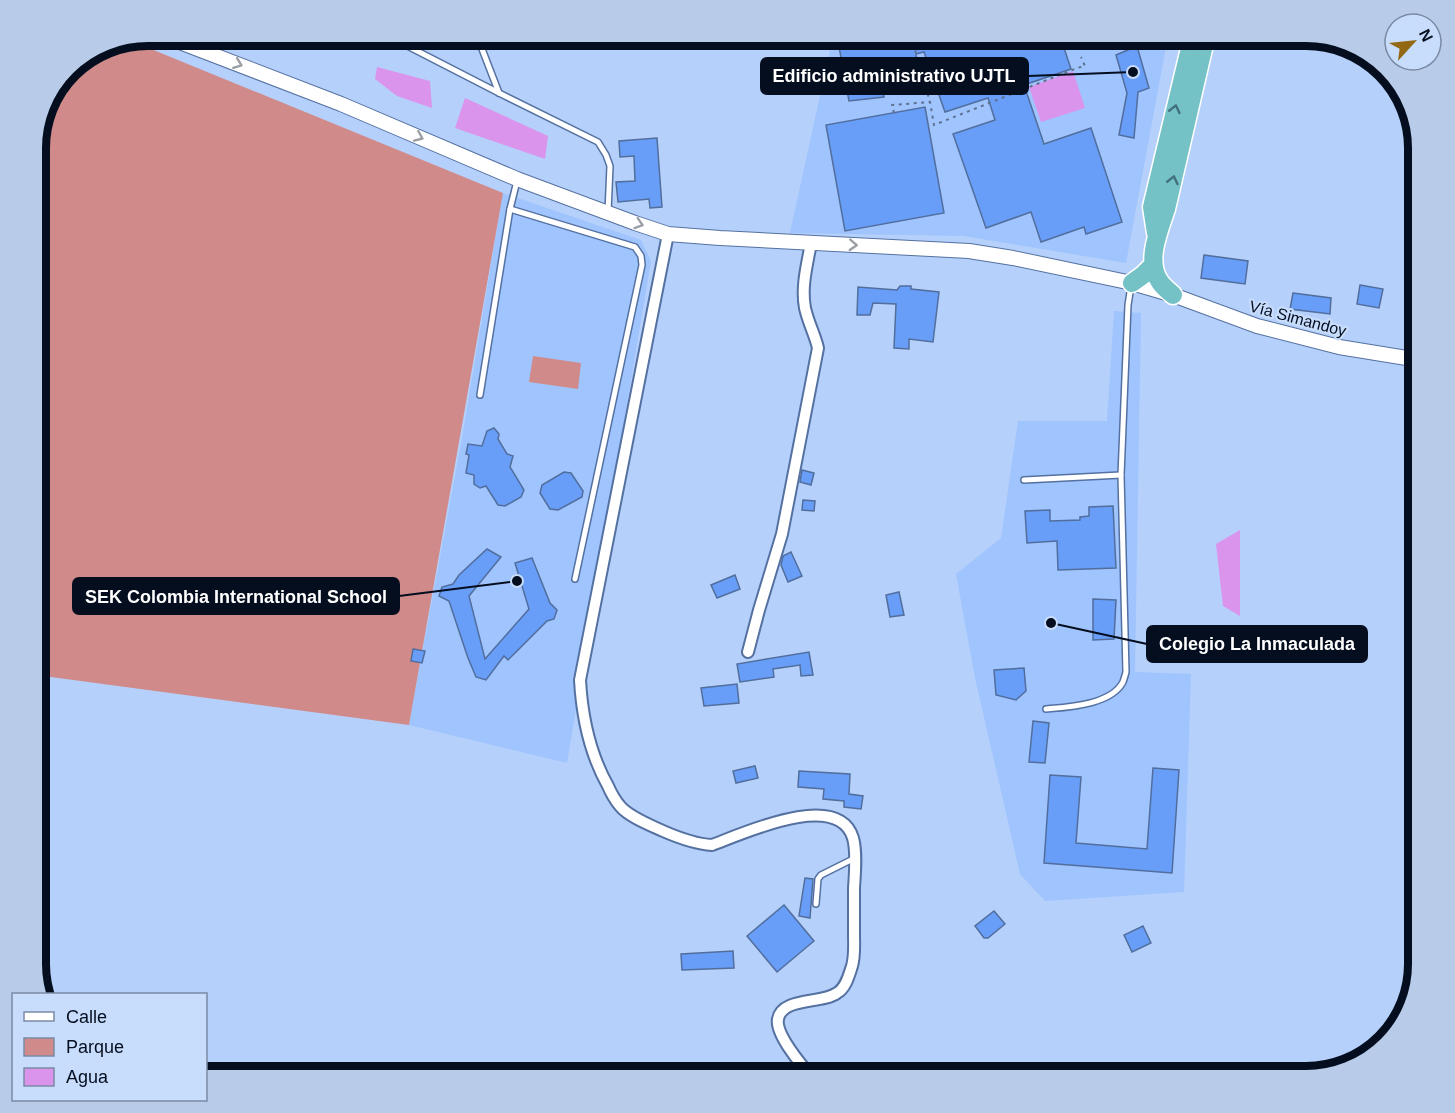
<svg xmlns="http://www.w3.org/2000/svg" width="1455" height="1113" viewBox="0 0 1455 1113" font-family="Helvetica,sans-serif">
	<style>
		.built { fill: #a0c4fe }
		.green { fill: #d18a8a }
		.water { fill: #da94ec }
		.building { fill: #689ef7; stroke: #516e9d; stroke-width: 1.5 }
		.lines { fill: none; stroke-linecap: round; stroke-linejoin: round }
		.service-casing { stroke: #5471a1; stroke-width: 8 }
		.minor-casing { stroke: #5471a1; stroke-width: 14 }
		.tertiary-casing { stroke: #5471a1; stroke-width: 16 }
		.trunk-casing { stroke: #fff; stroke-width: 21 }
		.path { stroke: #5e718f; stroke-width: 2; stroke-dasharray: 3 4.5; stroke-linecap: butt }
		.service { stroke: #fff; stroke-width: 5 }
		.minor { stroke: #fff; stroke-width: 10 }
		.tertiary { stroke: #fff; stroke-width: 14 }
		.trunk { stroke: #74c2c6; stroke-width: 18 }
		.oneway { stroke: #9b9fa5 }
		.oneway2 { stroke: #42717b }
		.labels { text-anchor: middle; stroke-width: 4.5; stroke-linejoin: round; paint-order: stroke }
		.street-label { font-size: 16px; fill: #040e1f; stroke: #c8dcfc }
		.rim { fill: none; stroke: #040e1f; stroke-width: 8 }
		.leader { fill: none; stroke: #040e1f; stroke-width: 2 }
		.callout-dot { fill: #040e1f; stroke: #c8dcfc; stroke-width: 2 }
		.callout { fill: #040e1f; stroke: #040e1f; stroke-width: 2 }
		.callout-label { font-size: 18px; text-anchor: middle; font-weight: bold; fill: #fff }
	</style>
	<rect width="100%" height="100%" fill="#b5d0fa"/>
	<g class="built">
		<path d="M833 36H1168L1126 263 964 236 790 233Z"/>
		<path d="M503 193 641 240 651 261 567 763 409 725 462 438Z"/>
		<path d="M1114 311 1141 313 1135 672 1191 674 1184 892 1045 901 1020 874 975 678 956 574 1001 538 1018 421H1107Z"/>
	</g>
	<g class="green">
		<path d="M134 42 503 193 409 725 36 675V141L47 99 74 64Z"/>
		<path d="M533 356 581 363 578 389 529 382Z"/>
	</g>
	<g class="water">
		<path d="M377 67 430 81 432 108 397 96 375 79Z"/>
		<path d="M1073 71 1085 108 1041 122 1029 87Z"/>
		<path d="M465 98 548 136 545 159 455 128Z"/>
		<path d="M1240 530V616L1223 606 1216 544Z"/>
	</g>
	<g class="building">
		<path d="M837 36H1060L1071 69 1024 85 1044 144 1091 128 1122 222 1086 234 1084 227 1041 242 1031 212 986 228 953 134 995 120 988 98 945 112 924 52 916 54 920 81 882 87 884 97 849 101Z"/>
		<path d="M1137 46 1149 88 1138 92 1134 138 1119 135 1127 93 1116 55Z"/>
		<path d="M925 107 944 213 845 231 826 125Z"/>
		<path d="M657 138 662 207 650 208 649 199 618 202 616 182 635 181 634 156 620 157 619 141Z"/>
		<path d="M1204 255 1248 261 1245 284 1201 278Z"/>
		<path d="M1360 285 1383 289 1379 308 1357 304Z"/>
		<path d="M900 286H911V289L939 292 933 342 909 339V349L894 348 896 304 873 303 870 315H857L858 287 897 290Z"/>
		<path d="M1293 293 1331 298 1330 314 1290 309Z"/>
		<path d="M494 428 499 434 498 439 507 454 513 456 510 467 524 490 521 497 505 506 498 505 486 486 480 488 474 484V475L466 473 469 455 466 454 468 444 482 446 487 431Z"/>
		<path d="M802 470 814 473 811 485 800 482Z"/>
		<path d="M564 472 571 473 583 491 582 497 558 510 550 509 540 493 542 485Z"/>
		<path d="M803 500 815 501 814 511 802 510Z"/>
		<path d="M1113 506 1116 568 1058 570 1057 541 1027 543 1025 511 1050 510V521L1080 520V517L1089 516V507Z"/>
		<path d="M487 549 501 557 469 596 485 659 529 609 515 563 532 558 550 603 557 610 554 619 547 621 508 660 504 656 486 680 476 677 468 658 449 601 439 596 442 587 453 584 459 575Z"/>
		<path d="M791 552 802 576 788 582 781 565 783 556Z"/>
		<path d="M735 575 740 589 717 598 711 585Z"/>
		<path d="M899 592 904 615 890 617 886 595Z"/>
		<path d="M1093 599 1116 600 1114 639 1093 640Z"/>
		<path d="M413 649 425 651 422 663 411 661Z"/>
		<path d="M809 652 813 675 801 676 800 665 773 669 774 677 740 682 737 664Z"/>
		<path d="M1024 668 1026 691 1016 700 996 695 994 670Z"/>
		<path d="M737 684 739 703 704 706 701 688Z"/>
		<path d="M1033 721 1049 723 1045 763 1029 762Z"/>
		<path d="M755 766 758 778 736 783 733 771Z"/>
		<path d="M1153 768 1179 770 1172 873 1044 863 1050 775 1081 777 1076 843 1147 849Z"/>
		<path d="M799 771 850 774 849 794 863 796 861 809 844 807V801L823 799 824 789 798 787Z"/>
		<path d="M805 878 813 879 810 918 799 916Z"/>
		<path d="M784 905 814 941 777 972 747 936Z"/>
		<path d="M994 911 1005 924 988 938H984L975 926Z"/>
		<path d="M1143 926 1151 943 1132 952 1124 935Z"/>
		<path d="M733 951 734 968 682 970 681 954Z"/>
	</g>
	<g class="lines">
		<defs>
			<g id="service">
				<path d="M388 36 499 93 598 142 606 155 610 166 608 212"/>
				<path d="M477 36 499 93"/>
				<path d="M510 209 635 247 641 256 642 265 575 579"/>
				<path d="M480 395 510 209 517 181"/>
				<path d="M1024 480 1121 475"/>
				<path d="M1046 709C1068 707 1111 705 1123 682 1124 679 1125 676 1126 672L1121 475 1128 305 1131 286"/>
				<path d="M816 904 818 879 821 875 855 858"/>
			</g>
			<g id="minor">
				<path d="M668 234 580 680C582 716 590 754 608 786 611 793 615 800 620 806 629 817 650 825 663 831 679 838 695 844 712 845 742 834 838 789 853 838 857 852 855 873 854 888 854 903 854 919 854 934 854 944 855 956 852 966 849 975 846 988 837 993 822 1004 782 997 778 1019 775 1034 802 1066 812 1077"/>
				<path d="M748 652 759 610 782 534 818 348C815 335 808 322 805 308 801 287 807 265 811 243"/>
			</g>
			<path id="tertiary" d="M164 36 341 104 517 179 635 223 668 234 720 238 969 251 1013 258 1132 283 1173 295 1257 326 1339 347 1419 360"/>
			<g id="trunk">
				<path d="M1156 233 1152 207 1193 36"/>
				<path d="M1132 283 1143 275 1153 265"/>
				<path d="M1173 295C1169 291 1163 287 1160 282 1145 262 1159 230 1166 209L1206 36"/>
			</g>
		</defs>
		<use href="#service" class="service-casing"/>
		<use href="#minor" class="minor-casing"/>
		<use href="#tertiary" class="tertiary-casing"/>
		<use href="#trunk" class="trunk-casing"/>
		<g class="path">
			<path d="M911 36 930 102 934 125 1077 68 1085 66 1081 57"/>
			<path d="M1111 36 1116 47"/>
			<path d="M1121 45 1124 52"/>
			<path d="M894 113 892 105 930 102"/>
		</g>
		<use href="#service" class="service"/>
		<use href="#minor" class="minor"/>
		<use href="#tertiary" class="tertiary"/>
		<use href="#trunk" class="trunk"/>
	</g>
	<defs><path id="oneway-chevron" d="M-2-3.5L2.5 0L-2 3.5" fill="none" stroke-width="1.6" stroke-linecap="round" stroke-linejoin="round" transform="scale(1.5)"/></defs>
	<g class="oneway">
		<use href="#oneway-chevron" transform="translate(238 64) rotate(21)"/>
		<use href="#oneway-chevron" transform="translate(419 137) rotate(23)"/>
		<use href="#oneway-chevron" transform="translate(639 224) rotate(18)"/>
		<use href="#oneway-chevron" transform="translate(853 245) rotate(3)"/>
	</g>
	<g class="oneway2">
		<use href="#oneway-chevron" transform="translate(1175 109) rotate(-77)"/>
		<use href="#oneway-chevron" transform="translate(1173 180) rotate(-77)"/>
	</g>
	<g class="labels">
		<g class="street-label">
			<text transform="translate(1298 318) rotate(15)" y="6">Vía Simandoy</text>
		</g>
	</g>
	<path d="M0 0H1455V1113H0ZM148 46H1306A102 102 0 0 1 1408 148V964A102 102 0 0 1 1306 1066H148A102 102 0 0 1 46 964V148A102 102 0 0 1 148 46Z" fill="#b8ccea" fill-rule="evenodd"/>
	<path class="rim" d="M148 46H1306A102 102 0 0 1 1408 148V964A102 102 0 0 1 1306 1066H148A102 102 0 0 1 46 964V148A102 102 0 0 1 148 46Z"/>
	<path class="leader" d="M1133 72L1028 76M517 581L399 596M1051 623L1147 644"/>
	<g class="callout-dot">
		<circle cx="1133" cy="72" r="6"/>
		<circle cx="517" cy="581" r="6"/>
		<circle cx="1051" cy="623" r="6"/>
	</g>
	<g class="callout">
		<rect x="761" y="58" width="267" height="36" rx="6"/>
		<rect x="73" y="578" width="326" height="36" rx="6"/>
		<rect x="1147" y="626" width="220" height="36" rx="6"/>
	</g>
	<g class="callout-label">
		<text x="894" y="82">Edificio administrativo UJTL</text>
		<text x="236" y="603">SEK Colombia International School</text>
		<text x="1257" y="650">Colegio La Inmaculada</text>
	</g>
	<rect x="12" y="993" width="195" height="108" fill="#c8dcfc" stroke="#7a8aa4" stroke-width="1.5"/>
	<rect x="24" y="1012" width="30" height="9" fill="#ffffff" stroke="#7a8aa4" stroke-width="1.5"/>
	<text x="66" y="1023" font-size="18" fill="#040e1f">Calle</text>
	<rect x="24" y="1038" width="30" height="18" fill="#d18a8a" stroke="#7a8aa4" stroke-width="1.5"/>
	<text x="66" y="1053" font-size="18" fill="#040e1f">Parque</text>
	<rect x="24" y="1068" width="30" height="18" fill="#da94ec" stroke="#7a8aa4" stroke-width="1.5"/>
	<text x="66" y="1083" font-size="18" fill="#040e1f">Agua</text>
	<g transform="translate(1413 42) rotate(63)"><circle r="28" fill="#c8dcfc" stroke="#7a8aa4" stroke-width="1.5"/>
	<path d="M0-4.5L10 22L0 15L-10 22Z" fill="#926912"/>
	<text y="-9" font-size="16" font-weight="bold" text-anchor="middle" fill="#040e1f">N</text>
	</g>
</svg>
